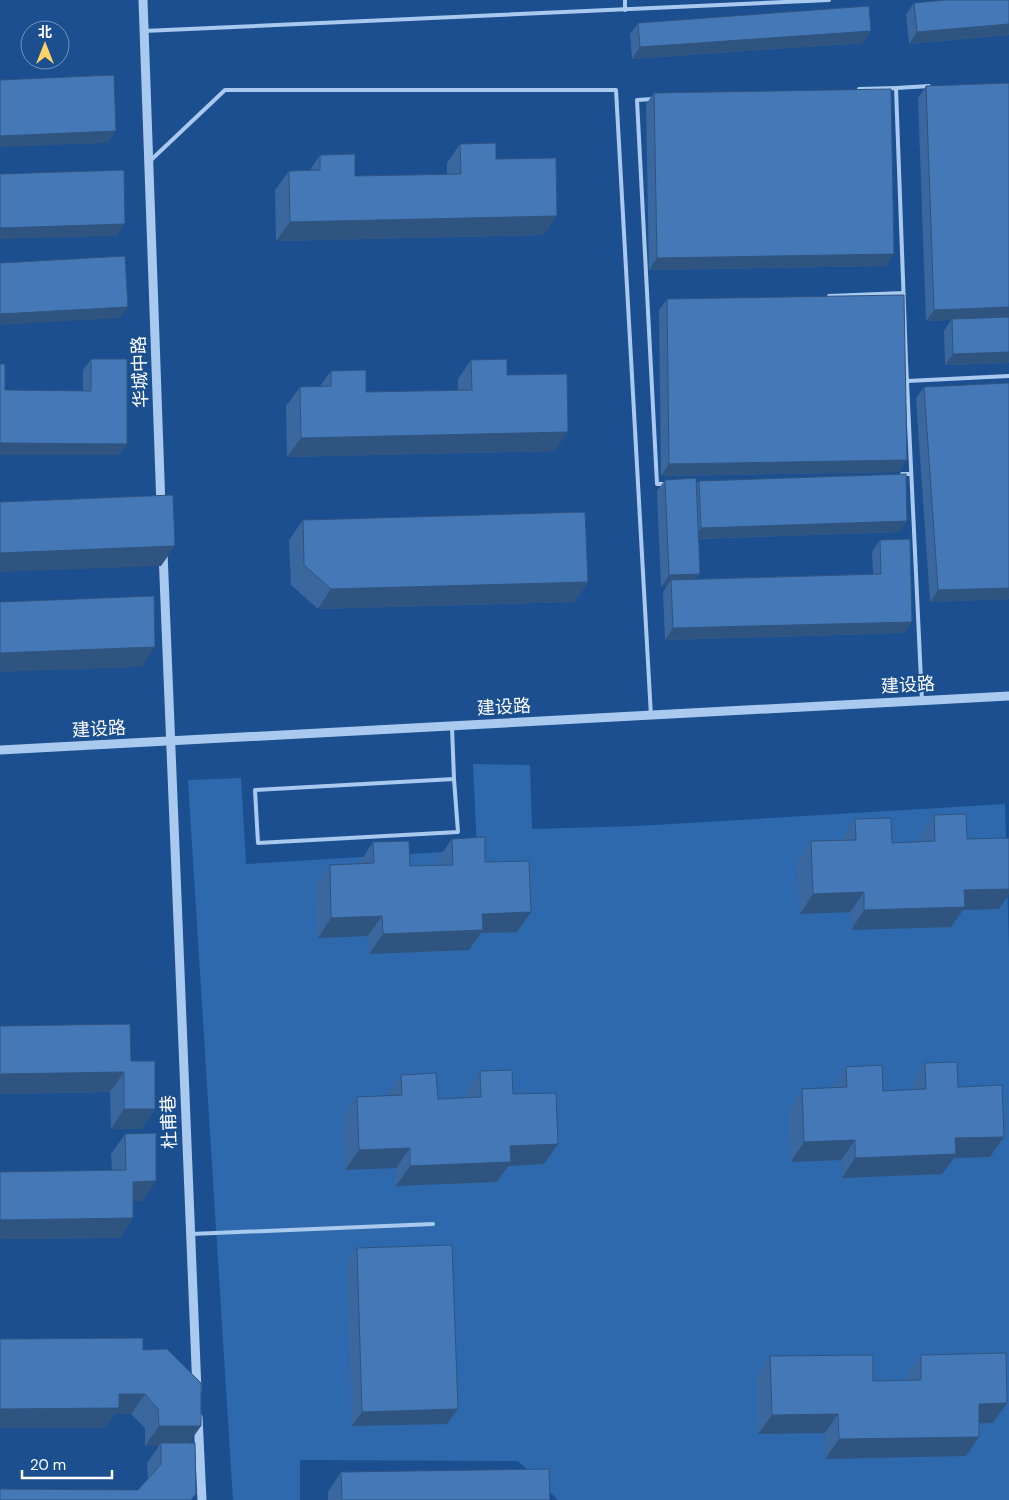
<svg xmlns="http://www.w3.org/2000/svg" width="1009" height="1500" viewBox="0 0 1009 1500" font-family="'DM Sans','Noto Sans SC',sans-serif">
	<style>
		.grass { fill: #2e69ad }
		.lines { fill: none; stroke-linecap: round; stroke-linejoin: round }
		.service { stroke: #a9c9ee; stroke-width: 4 }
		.tertiary { stroke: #a9c9ee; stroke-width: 9 }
		.wall { fill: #3a679d }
		.shaded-wall { fill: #305480 }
		.building { fill: #4478b7; stroke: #305480 }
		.labels { text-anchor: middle; stroke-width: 4; stroke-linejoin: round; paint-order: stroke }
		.street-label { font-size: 18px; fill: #fff; stroke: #1b4f8f }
	</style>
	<rect width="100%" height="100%" fill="#1b4f8f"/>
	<path class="grass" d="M473 764 530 765 532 829 637 826 1005 804 1009 948V1500H558L518 1461 300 1460V1500H233L188 780 241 778 246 864 477 850Z"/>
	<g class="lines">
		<g class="service">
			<path d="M625 0V10"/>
			<path d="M144 31 829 0"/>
			<path d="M896 88 929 86"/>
			<path d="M859 89 896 88 906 361 922 701"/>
			<path d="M653 99 637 100 657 484H665"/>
			<path d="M151 160 225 90H616L651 716"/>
			<path d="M829 296 903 293"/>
			<path d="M907 381 1009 376"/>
			<path d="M902 474H911"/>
			<path d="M452 727 454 779 458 832 258 843 255 790 454 779"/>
			<path d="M191 1234 433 1224"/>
		</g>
		<g class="tertiary">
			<path d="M143 0 161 507"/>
			<path d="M163 552 197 1391"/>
			<path d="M0 750 1009 696"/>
			<path d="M198 1417 202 1500"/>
		</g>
	</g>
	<g class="wall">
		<path d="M1009 0V35L909 44 906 14 914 3Z"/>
		<path d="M638 23 863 43 632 59 630 34Z"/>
		<path d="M926 86 1009 363 945 365 944 331 951 320 926 321 918 98Z"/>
		<path d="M654 93 886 266 649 270 646 104Z"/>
		<path d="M460 144 496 159 544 235 276 241 275 190 289 171 310 170 320 155 355 176 447 174V163Z"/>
		<path d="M667 299 899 472 661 476 659 310Z"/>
		<path d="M91 359 127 444 119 455H0V364L5 390 83 391V370Z"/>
		<path d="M471 360 507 375 555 451 287 457 286 406 300 387 320 386 331 371 366 392 458 390V379Z"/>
		<path d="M924 387 1009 599 930 602 916 398Z"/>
		<path d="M665 480 696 485 699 481 899 532 699 539 700 574 696 579 873 574 872 552 880 540 904 633 665 640 663 592 667 586 661 587 657 491Z"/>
		<path d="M303 520 588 582 574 602 318 609 291 585 289 540Z"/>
		<path d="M934 815 967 839 999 909 963 910 951 927 851 930 850 912 800 914 797 861 811 841 841 840V839L855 819 892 843 921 842V835Z"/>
		<path d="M452 839 485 862 531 912 517 932 481 933 469 950 369 954 368 936 318 938 316 885 330 865 360 864V862L373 842 410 866 439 865 438 859Z"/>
		<path d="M0 1026 131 1061 155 1109 141 1129H111L110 1092 0 1094Z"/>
		<path d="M925 1063 958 1087 1004 1137 990 1157 954 1158 942 1174 842 1178 841 1160 791 1162 789 1109 802 1089 832 1088V1087L846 1067 883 1091 912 1090V1083Z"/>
		<path d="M480 1071 513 1094 544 1164 508 1166 497 1182 396 1186V1168L345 1170 343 1117 357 1097 387 1096V1095L401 1075 438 1099 466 1098V1091Z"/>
		<path d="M125 1134 156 1181 142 1201H133V1218L120 1238 0 1239V1172L112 1171 111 1154Z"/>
		<path d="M357 1248 447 1424 352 1426 347 1263Z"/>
		<path d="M143 1350 201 1426 138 1490 148 1479 147 1463 159 1446H145V1428L131 1414H115L105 1428Z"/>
		<path d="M921 1355 1007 1403 993 1423H979V1437L966 1456 825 1459V1433L758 1434 757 1376 770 1356 873 1381H907V1374Z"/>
		<path d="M341 1472 550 1500H328V1492Z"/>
	</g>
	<g class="shaded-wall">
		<path d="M1009 24V35L909 44 917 32Z"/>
		<path d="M871 31 863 43 632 59 640 47Z"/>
		<path d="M116 131 108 143 0 147V136Z"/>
		<path d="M557 216 544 235 276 241 290 222Z"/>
		<path d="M125 224 117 236 0 239V228Z"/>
		<path d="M894 254 886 266 649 270 657 258Z"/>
		<path d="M128 307 120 318 0 325V314Z"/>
		<path d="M1009 307V318L926 321 934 310Z"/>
		<path d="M1009 352V363L945 365 953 354Z"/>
		<path d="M568 432 555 451 287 457 301 438Z"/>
		<path d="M0 443 127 444 119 455H0Z"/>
		<path d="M907 460 899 472 661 476 669 464Z"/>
		<path d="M907 521 899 532 693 539 701 528Z"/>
		<path d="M175 546 161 566 0 572V553Z"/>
		<path d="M700 574 692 585 671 580 667 586 661 587 669 575Z"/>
		<path d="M588 582 574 602 318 609 331 589Z"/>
		<path d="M1009 588V599L930 602 938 590Z"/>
		<path d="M912 622 904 633 665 640 673 628Z"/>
		<path d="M155 647 142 667 0 672V653Z"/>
		<path d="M1009 889V894L999 909 963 910 951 927 851 930 864 910 964 890Z"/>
		<path d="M864 892 850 912 800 914 813 894Z"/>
		<path d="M531 912 517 932 481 933 469 950 369 954 383 934 482 914Z"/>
		<path d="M382 916 368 936 318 938 331 918Z"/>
		<path d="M124 1072 110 1092 0 1094V1074Z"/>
		<path d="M124 1109H155L141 1129H111Z"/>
		<path d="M1004 1137 990 1157 954 1158 942 1174 842 1178 855 1158 955 1138Z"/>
		<path d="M855 1140 841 1160 791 1162 804 1142Z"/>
		<path d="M558 1144 544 1164 508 1166 497 1182 396 1186 410 1166 510 1146Z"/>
		<path d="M410 1148 396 1168 345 1170 359 1150Z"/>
		<path d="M156 1181 142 1201 119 1202 133 1182Z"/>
		<path d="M133 1218 120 1238 0 1239V1220Z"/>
		<path d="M119 1394H145L131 1414H115L105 1428H0V1409Z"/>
		<path d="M1007 1403 993 1423 965 1424 979 1404Z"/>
		<path d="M458 1409 447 1424 352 1426 362 1412Z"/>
		<path d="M838 1414 825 1433 758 1434 772 1415Z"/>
		<path d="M159 1426H201L187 1446 161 1443 159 1446H145Z"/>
		<path d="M979 1437 966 1456 825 1459 839 1439Z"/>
	</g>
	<g class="building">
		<path d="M945 0H1009V24L917 32 914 3Z"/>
		<path d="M869 6 871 31 640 47 638 23Z"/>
		<path d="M114 75 116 131 0 136V80Z"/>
		<path d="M1009 83V307L934 310 926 86Z"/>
		<path d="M891 89 894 254 657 258 654 93Z"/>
		<path d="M496 143V159L556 158 557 216 290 222 289 171 320 170V155L355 154V176L461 174 460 144Z"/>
		<path d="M124 170 125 224 0 228V174Z"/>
		<path d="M125 256 128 307 0 314V263Z"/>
		<path d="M904 295 907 460 669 464 667 299Z"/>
		<path d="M1009 317V352L953 354 952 319Z"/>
		<path d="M91 359H127V444L0 443V364H5V390L91 391Z"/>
		<path d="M507 359V375L567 374 568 432 301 438 300 387 331 386V371L366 370V392L472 390 471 360Z"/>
		<path d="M1009 383V588L938 590 924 387Z"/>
		<path d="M906 474 907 521 701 528 699 481Z"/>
		<path d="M696 478 700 574 669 575 665 480Z"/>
		<path d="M173 495 175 546 0 553V502Z"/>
		<path d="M585 512 588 582 331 589 304 565 303 520Z"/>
		<path d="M910 539 912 622 673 628 671 580 881 574 880 540Z"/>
		<path d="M154 596 155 647 0 653V602Z"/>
		<path d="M966 814 967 839 1009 838V889L964 890 965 907 864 910V892L813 894 811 841 856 840 855 819 891 818 892 843 935 841 934 815Z"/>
		<path d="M485 837V862L529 861 531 912 482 914 483 930 383 934 382 916 331 918 330 865 374 863 373 842 409 841 410 866 453 865 452 839Z"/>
		<path d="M130 1024 131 1061H155V1109H124V1072L0 1074V1026Z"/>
		<path d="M957 1062 958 1087 1002 1085 1004 1137 955 1138 956 1154 855 1158V1140L804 1142 802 1089 847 1087 846 1067 882 1065 883 1091 926 1089 925 1063Z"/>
		<path d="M512 1070 513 1094 556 1093 558 1144 510 1146 511 1162 410 1166V1148L359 1150 357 1097 402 1095 401 1075 436 1073 438 1099 481 1097 480 1071Z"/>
		<path d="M156 1133V1181L133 1182V1218L0 1220V1172L126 1170 125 1134Z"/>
		<path d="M452 1245 458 1409 362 1412 357 1248Z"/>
		<path d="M143 1338V1350L167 1349 201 1383V1426H159L158 1409 145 1394H119V1408L0 1409V1339Z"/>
		<path d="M1006 1353 1007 1403 979 1404V1437L839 1439 838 1414 772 1415 770 1356 873 1355V1381L921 1380V1355Z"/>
		<path d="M161 1443H195L196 1494 191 1500H0V1489L138 1490 161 1464Z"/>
		<path d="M549 1469 550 1500H342L341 1472Z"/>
	</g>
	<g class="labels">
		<g class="street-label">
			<text transform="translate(140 372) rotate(-92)" y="6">华城中路</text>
			<text transform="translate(908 685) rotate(-3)" y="6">建设路</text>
			<text transform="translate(504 707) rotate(-3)" y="6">建设路</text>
			<text transform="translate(99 729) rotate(-3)" y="6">建设路</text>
			<text transform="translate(169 1122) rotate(-92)" y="6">杜甫巷</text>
		</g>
	</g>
	<g transform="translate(45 45)"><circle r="24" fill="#1b4f8f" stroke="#7695bc"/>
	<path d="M0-4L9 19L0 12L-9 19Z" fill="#ffd166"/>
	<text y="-8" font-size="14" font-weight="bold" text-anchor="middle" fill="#ffffff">北</text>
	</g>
	<path d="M22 1470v8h90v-8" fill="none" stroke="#ffffff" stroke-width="2.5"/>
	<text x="30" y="1470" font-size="15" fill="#ffffff" stroke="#1b4f8f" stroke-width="4" paint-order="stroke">20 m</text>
</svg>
